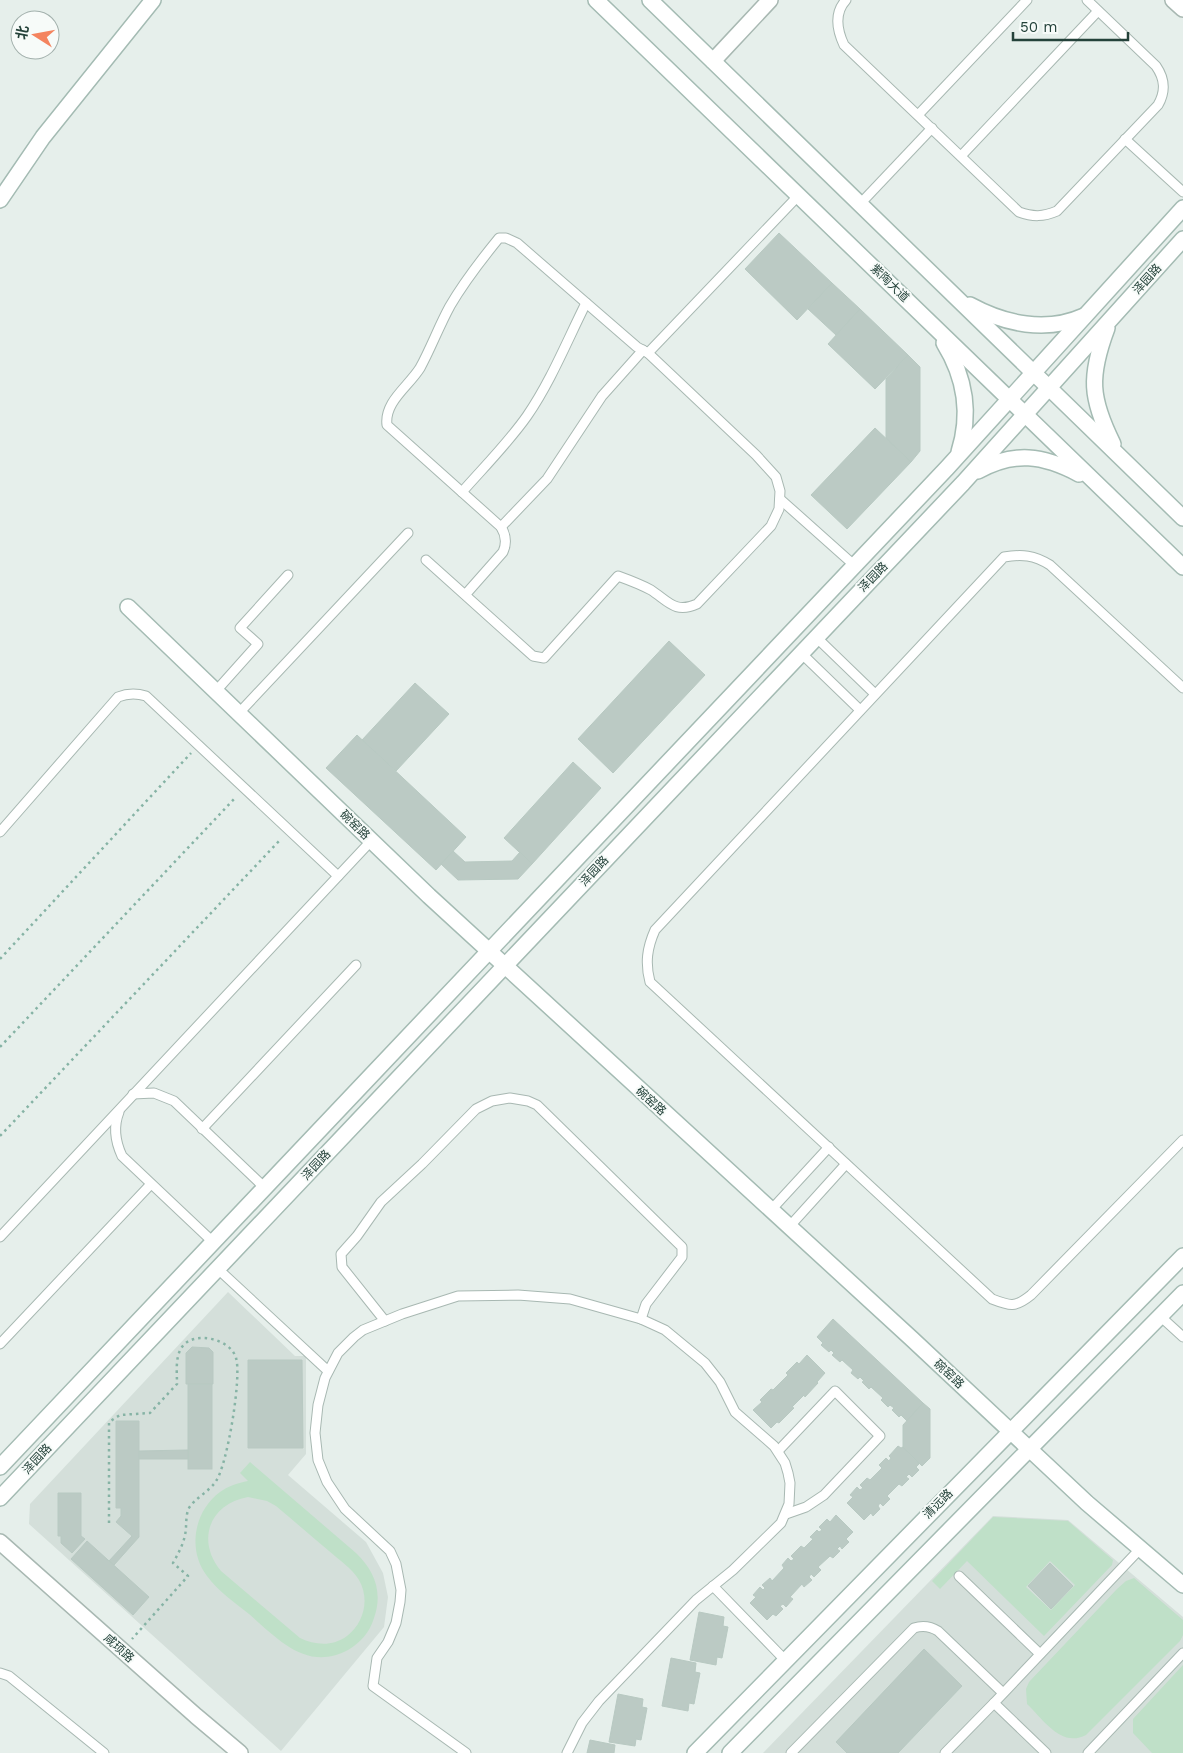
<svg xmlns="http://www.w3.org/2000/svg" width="1183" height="1753" viewBox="0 0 1183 1753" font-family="'Work Sans','Noto Sans SC',sans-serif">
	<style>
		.built { fill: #d4dfda }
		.green { fill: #bfe0c8; fill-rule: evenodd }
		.building { fill: #bbcac4; stroke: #b8c9c2 }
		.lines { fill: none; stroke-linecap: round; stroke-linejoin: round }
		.lane-casing { stroke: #a8b8b2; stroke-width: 11 }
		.street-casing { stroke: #a8b8b2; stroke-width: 18 }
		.secondary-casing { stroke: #a4bbb3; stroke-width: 18 }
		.path { stroke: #86b3a5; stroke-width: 2.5; stroke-dasharray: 2.5 4; stroke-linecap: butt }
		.lane { stroke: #fff; stroke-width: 9 }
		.street { stroke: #fff; stroke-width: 15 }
		.secondary { stroke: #fff; stroke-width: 15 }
		.labels { text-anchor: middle; stroke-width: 4; stroke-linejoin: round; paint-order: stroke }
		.street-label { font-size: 12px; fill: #24423a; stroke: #f7fbf9 }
	</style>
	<rect width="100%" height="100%" fill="#e6efeb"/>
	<g class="built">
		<path d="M228 1292 295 1356H306V1454L288 1475 366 1542 383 1573 388 1597 384 1627 281 1751 29 1524 30 1504Z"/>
		<path d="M993 1516 1068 1520 1183 1617V1753H763Z"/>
	</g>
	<g class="green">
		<path d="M250 1462 356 1553C375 1571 383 1593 374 1618 370 1632 360 1643 348 1650 307 1672 278 1639 249 1614 235 1603 218 1591 207 1576 187 1550 194 1511 220 1492 228 1486 238 1483 248 1481L240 1473ZM248 1497 267 1501 276 1506C294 1521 311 1536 329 1551 339 1560 352 1568 359 1580 370 1599 364 1623 347 1636 332 1647 315 1645 300 1638L221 1571C196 1541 209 1504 248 1497Z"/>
		<path d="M993 1517 1068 1521 1113 1560 1112 1565 1044 1636 967 1561 940 1589 932 1581ZM1050 1561 1075 1585 1051 1610 1026 1587Z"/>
		<path d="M1134 1578 1183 1620V1635L1180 1641 1086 1735C1061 1748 1044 1720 1027 1704L1026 1689 1029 1682 1117 1589 1126 1581Z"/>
		<path d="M1183 1665V1753H1152L1133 1733V1719Z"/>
	</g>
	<g class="building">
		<path d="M779 233 832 283 797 320 745 269Z"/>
		<path d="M832 283 860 309 836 335 808 309Z"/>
		<path d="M860 309 908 355 875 389 828 344Z"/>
		<path d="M908 355 920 367V451L911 462 886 438V379Z"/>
		<path d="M875 428 911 462 847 529 811 495Z"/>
		<path d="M669 641 705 675 613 773 578 739Z"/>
		<path d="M415 683 449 714 396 771 362 740Z"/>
		<path d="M357 735 466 837 436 870 326 768Z"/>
		<path d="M573 762 601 788 532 864 504 838Z"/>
		<path d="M453 851 465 862 512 861 520 852 532 864 518 879 458 880 441 864Z"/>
		<path d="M833 1319 923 1403 907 1421 901 1415 899 1417 892 1410 894 1408 890 1405 888 1407 881 1400 883 1398 871 1387 869 1389 862 1382 864 1381 860 1377 858 1379 851 1373 853 1370 842 1360 840 1362 832 1355 834 1353 831 1350 829 1352 821 1345 823 1343 817 1337Z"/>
		<path d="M192 1347 209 1348 213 1352V1384H186V1353Z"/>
		<path d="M807 1355 825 1373 817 1382 818 1383 805 1397 804 1395 792 1407 794 1408 779 1423 777 1422 771 1428 753 1410 762 1402 760 1400 771 1389 773 1390 788 1375 786 1373 797 1362 799 1364Z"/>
		<path d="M248 1360H302L303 1448H248Z"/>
		<rect x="188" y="1384" width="24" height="85"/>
		<path d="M923 1403 930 1409V1458L922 1466 903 1447V1425Z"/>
		<path d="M116 1421H139V1537L114 1565 109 1561 132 1536 116 1522 121 1516V1508H116Z"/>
		<path d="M898 1446 901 1448 903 1447 919 1464 916 1467 919 1470 912 1477 909 1474 906 1477 909 1479 902 1486 899 1484 887 1496 890 1499 883 1506 880 1503 878 1506 880 1509 873 1516 871 1513 864 1520 847 1503 853 1497 850 1495 857 1487 860 1490 863 1488 860 1485 867 1478 870 1480 882 1468 879 1465 886 1458 889 1461 891 1458 889 1456Z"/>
		<path d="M188 1450V1459H139V1451Z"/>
		<path d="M58 1493H81V1536L85 1539 72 1553 61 1543V1536H58Z"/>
		<path d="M836 1515 853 1532 846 1539 849 1542 842 1549 840 1546 837 1549 840 1551 833 1558 830 1556 818 1567 821 1570 814 1577 811 1574 809 1577 812 1580 804 1587 802 1584 790 1597 793 1599 786 1607 783 1604 780 1606 783 1609 776 1616 773 1614 767 1620 750 1603 756 1597 753 1595 760 1587 763 1590 765 1588 762 1585 770 1578 772 1581 784 1568 782 1565 788 1558 791 1561 794 1559 791 1556 801 1546 804 1548 813 1539 810 1537 817 1530 819 1532 822 1530 819 1527 827 1519 830 1522Z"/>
		<path d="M87 1541 149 1597 133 1615 71 1559Z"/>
		<path d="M1050 1563 1073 1586 1051 1609 1028 1586Z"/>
		<path d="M699 1612 724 1617 723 1626 728 1627 722 1658 717 1657 716 1665 690 1660Z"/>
		<path d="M924 1649 962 1686 898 1753H847L836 1742Z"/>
		<path d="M671 1658 696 1663 695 1672 700 1673 694 1704 689 1703 688 1711 662 1706Z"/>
		<path d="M618 1694 643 1699 642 1707 647 1708 641 1740 636 1739 635 1746 609 1742Z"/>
		<path d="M590 1740 615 1745 614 1753H587Z"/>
	</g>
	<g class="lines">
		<defs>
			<g id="lane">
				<path d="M846 0C834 13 837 30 844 45L1019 212C1033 217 1043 217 1057 211L1158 105C1166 91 1165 79 1156 66L1087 0"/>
				<path d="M918 115 1027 0"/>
				<path d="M1125 139 1183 192"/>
				<path d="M961 156 1098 11"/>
				<path d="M860 204 932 128"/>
				<path d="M648 353 799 195"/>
				<path d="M462 492C484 467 508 443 527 416 551 381 567 341 586 303"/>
				<path d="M780 499 854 565"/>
				<path d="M501 527 547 479 602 396 643 350"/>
				<path d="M426 560 533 656 544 658 618 576C629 580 640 584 651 590 668 601 675 614 697 604L771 526 779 509 780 491 776 477 756 455 648 353 637 347 517 243 506 238H499C481 260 464 282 450 306 439 326 431 348 420 368 408 387 384 402 387 425L501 527C506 535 507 543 503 552L465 595"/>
				<path d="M816 637 875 694"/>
				<path d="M801 653 860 710"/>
				<path d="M1183 688 1050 565C1034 555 1022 554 1004 557L655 930C647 948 645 963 650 982L992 1299C1010 1306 1015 1308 1031 1295L1183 1140"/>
				<path d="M216 691 258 644 240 628 288 575"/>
				<path d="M239 713 408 533"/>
				<path d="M0 832 118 697C128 693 136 693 146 696L338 876"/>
				<path d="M133 1094 154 1093 174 1101 265 1188"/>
				<path d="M119 1112C113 1127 115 1141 122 1156L213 1242"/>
				<path d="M202 1129 356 965"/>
				<path d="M771 1210 829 1147"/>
				<path d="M789 1227 846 1164"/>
				<path d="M0 1237 371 841"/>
				<path d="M218 1269 328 1371"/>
				<path d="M1160 1316 1183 1337"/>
				<path d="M385 1321 342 1267 341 1254 357 1236 381 1202 422 1164 476 1109 492 1101 510 1098 528 1101 537 1105 682 1247V1257L646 1304 641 1319"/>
				<path d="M0 1344 151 1184"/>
				<path d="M778 1451 835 1391 880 1436 824 1495 806 1507 786 1514"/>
				<path d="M959 1576 1040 1654"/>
				<path d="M713 1586 785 1660"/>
				<path d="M0 1673 9 1676 104 1753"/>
				<path d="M466 1753 373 1686 377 1658 388 1642 396 1623 400 1602 401 1590 396 1564 390 1551 345 1509 327 1482 318 1460 315 1433 318 1405 325 1378 338 1353 354 1337 363 1330 402 1314 458 1296 518 1295 570 1299 641 1319 665 1330 705 1363 720 1382 735 1412 774 1446 785 1463 788 1473 790 1483 789 1504 781 1523 733 1570 696 1600 599 1701 582 1723 567 1753"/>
				<path d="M791 1753 914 1628C923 1625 930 1626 938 1631L1003 1693"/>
				<path d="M945 1753 994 1703"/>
				<path d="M1046 1753 994 1703 1140 1549"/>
				<path d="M1088 1753 1183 1653"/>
			</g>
			<g id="street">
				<path d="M1173 0 1183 9"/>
				<path d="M713 61 770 0"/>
				<path d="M0 1542 196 1716 240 1753"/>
			</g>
			<g id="secondary">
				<path d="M596 0 1183 567"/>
				<path d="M650 0 1183 518"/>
				<path d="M0 200 43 137 153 0"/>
				<path d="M970 305C1005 324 1046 333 1084 316"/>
				<path d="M1107 328C1089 376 1090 398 1113 444"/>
				<path d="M944 343C965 377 971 414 959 452"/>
				<path d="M978 471C1014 451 1043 455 1079 474"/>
				<path d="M128 607 429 896 912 1339 1087 1503 1183 1585"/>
				<path d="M0 1467 947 468 1183 208"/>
				<path d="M0 1498 963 483 1183 239"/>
				<path d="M695 1753 1183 1256"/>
				<path d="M730 1753 1183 1293"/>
			</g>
		</defs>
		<use href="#lane" class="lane-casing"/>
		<use href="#street" class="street-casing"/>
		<use href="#secondary" class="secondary-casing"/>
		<g class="path">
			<path d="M0 959 191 753"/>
			<path d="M0 1047 236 797"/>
			<path d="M0 1136 281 839"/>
			<path d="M109 1523V1422L120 1415 150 1413 177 1384C177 1372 175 1357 182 1347 194 1330 231 1339 236 1358 242 1377 227 1466 216 1481 210 1491 194 1499 189 1508 185 1516 187 1527 185 1535 183 1545 178 1554 173 1563L188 1576 132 1639"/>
		</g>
		<use href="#lane" class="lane"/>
		<use href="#street" class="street"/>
		<use href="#secondary" class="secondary"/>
	</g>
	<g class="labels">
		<g class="street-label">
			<text transform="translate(1147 279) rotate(-48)" y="4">泽园路</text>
			<text transform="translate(890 283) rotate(44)" y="4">紫陶大道</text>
			<text transform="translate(873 577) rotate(-46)" y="4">泽园路</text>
			<text transform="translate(355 825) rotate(44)" y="4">碗窑路</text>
			<text transform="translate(594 871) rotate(-47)" y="4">泽园路</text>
			<text transform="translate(651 1101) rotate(42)" y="4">碗窑路</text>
			<text transform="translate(316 1165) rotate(-47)" y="4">泽园路</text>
			<text transform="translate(949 1374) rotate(43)" y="4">碗窑路</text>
			<text transform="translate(37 1459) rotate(-47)" y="4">泽园路</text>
			<text transform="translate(938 1504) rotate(-45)" y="4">清远路</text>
			<text transform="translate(119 1648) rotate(42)" y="4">咸顼路</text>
		</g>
	</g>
	<g transform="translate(35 35) rotate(281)"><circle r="24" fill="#f7fbf9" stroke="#a3b1ad"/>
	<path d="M0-4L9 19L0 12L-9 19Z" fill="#f4845f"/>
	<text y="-8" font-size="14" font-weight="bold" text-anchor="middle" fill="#24423a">北</text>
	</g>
	<path d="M1013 32v8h115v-8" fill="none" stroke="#24423a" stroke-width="2.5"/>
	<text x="1020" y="32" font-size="15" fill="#24423a" stroke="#f7fbf9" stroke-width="4" paint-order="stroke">50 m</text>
</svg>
